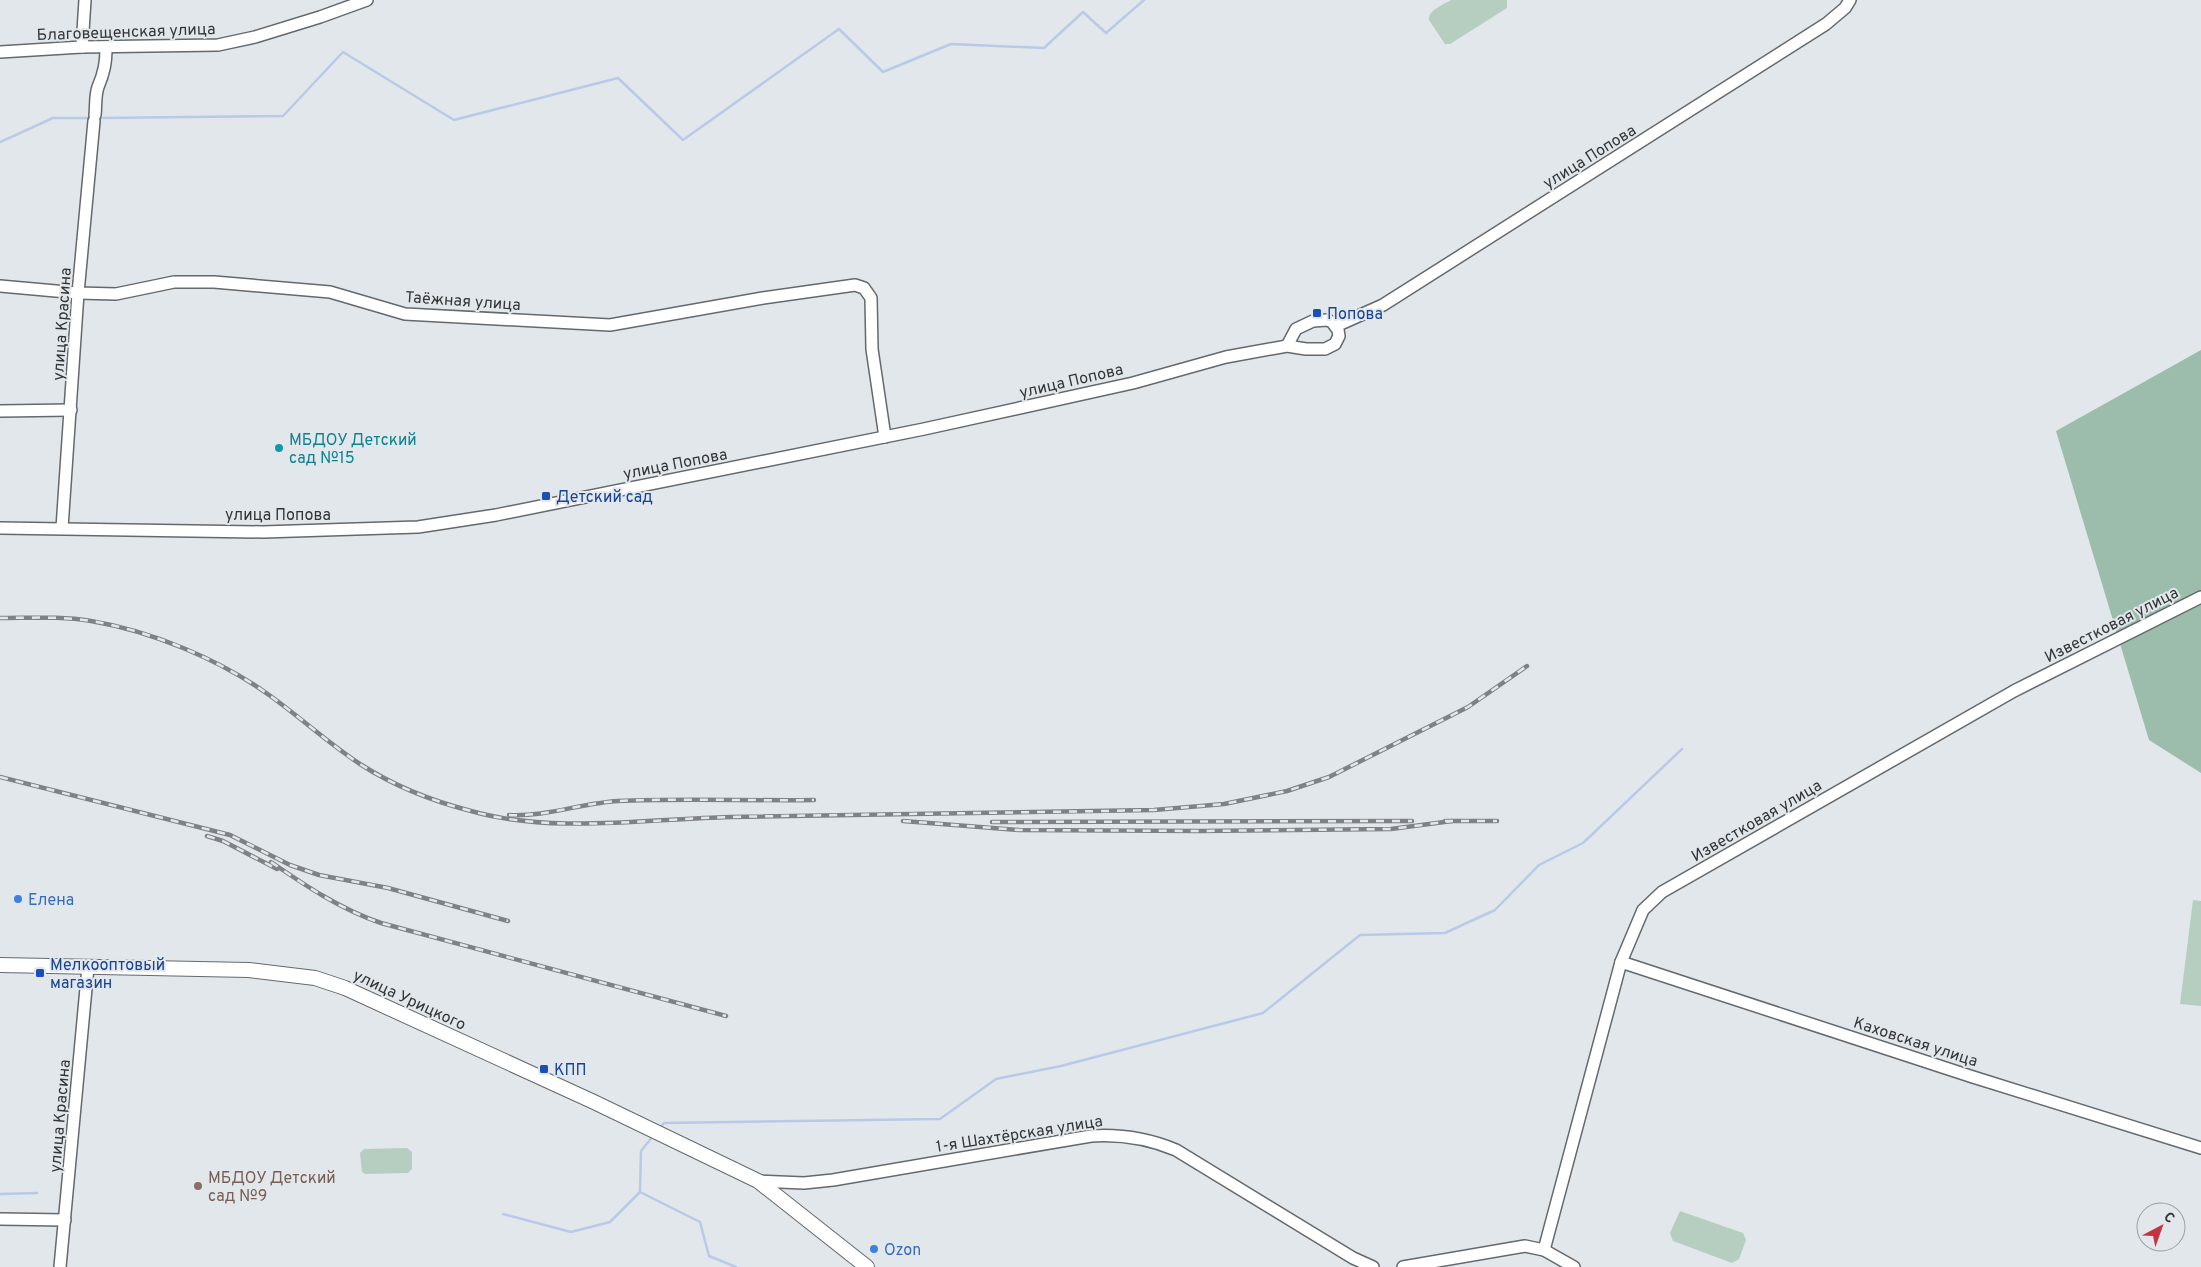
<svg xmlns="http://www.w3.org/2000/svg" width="2201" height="1267" viewBox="0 0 2201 1267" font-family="Overpass,sans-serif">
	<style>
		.green { fill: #b6cec0 }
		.forest { fill: #9cbdab }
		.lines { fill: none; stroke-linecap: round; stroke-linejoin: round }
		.stream { stroke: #bac9e7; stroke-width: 2.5 }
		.minor-casing { stroke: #64696c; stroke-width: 14 }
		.major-casing { stroke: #64696c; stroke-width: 16 }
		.minor { stroke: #fff; stroke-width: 11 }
		.major { stroke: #fff; stroke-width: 14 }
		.rail-casing { stroke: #7f8285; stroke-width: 4.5 }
		.rail { stroke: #e2e7eb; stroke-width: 2.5; stroke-dasharray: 8; stroke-linecap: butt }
		.transit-dot { fill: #1a4fb4; stroke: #e2e7eb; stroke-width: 2 }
		.culture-dot { fill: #0f9aa8; stroke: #e2e7eb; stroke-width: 2 }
		.shop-dot { fill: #3f7fe0; stroke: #e2e7eb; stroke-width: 2 }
		.education-dot { fill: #8d6e63; stroke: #e2e7eb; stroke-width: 2 }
		.labels { text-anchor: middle; stroke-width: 4; stroke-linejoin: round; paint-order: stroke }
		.street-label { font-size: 16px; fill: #333537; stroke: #e2e7eb }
		.transit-label { font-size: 16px; fill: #164399; stroke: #e2e7eb; text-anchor: start }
		.culture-label { font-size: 16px; fill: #0d838f; stroke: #e2e7eb; text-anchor: start }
		.shop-label { font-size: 16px; fill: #366cbe; stroke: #e2e7eb; text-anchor: start }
		.education-label { font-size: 16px; fill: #785e54; stroke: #e2e7eb; text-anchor: start }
	</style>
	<rect width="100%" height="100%" fill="#e2e7eb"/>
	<g class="green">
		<path d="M1451 0H1507V8L1450 44H1445L1429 20C1428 10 1443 5 1451 0Z"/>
		<path d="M2193 900 2201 901V1006L2180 1004Z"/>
		<path d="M407 1148 412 1152V1169L408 1173 365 1174 362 1172 360 1153 364 1149Z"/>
		<path d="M1680 1211 1743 1233 1746 1240 1739 1259 1732 1263 1673 1241 1670 1233Z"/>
	</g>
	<path class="forest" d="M2201 350V773L2149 740 2056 431Z"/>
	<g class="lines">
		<g class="stream">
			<path d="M98 118 283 116 343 52 454 120 618 78 683 140 839 29 883 72 951 44 1044 48 1083 12 1106 33 1144 0"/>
			<path d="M0 142 53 118H92"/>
			<path d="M660 1128 664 1123 940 1119 996 1079 1061 1066 1263 1013 1360 935 1445 933 1495 910 1539 865 1583 843 1682 749"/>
			<path d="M640 1192 700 1222 709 1256 736 1267"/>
			<path d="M0 1194 37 1193"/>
			<path d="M503 1214 571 1232 610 1222 640 1192 641 1151 653 1136"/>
		</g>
		<defs>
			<g id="minor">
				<path d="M82 47 85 0"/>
				<path d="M0 52 82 47 218 45 255 37 320 17 367 0"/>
				<path d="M95 115C96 106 95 95 98 87 104 73 106 63 106 47"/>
				<path d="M0 286 78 293 116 294 174 282H214L330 292 405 314 610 325 763 298 855 285 864 288 871 298 872 349 885 437"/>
				<path d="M1336 326 1383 305 1826 24 1845 8 1850 0"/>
				<path d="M0 411 71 410"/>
				<path d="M0 528 263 532 418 527 496 515 924 429 1133 383 1226 357 1287 346 1306 349H1325L1335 344 1339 336 1338 330 1332 322 1327 320 1313 321 1296 329 1287 346"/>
				<path d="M62 528 78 293 94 121"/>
				<path d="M1621 962 1973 1077 2201 1148"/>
				<path d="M758 1181 804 1183 833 1180 1091 1136C1121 1134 1147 1138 1176 1150L1353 1258 1373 1267"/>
				<path d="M0 1219 65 1220"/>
				<path d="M1544 1250 1621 962 1643 910 1662 892 2014 691 2201 597"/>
				<path d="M60 1267 88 967"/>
				<path d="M1403 1267 1525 1246 1544 1250 1574 1267"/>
			</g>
			<path id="major" d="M0 965 249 970 315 978 345 988 594 1102 758 1181 867 1267"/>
		</defs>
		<use href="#minor" class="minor-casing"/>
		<use href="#major" class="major-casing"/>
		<use href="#minor" class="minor"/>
		<use href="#major" class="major"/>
		<defs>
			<g id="rail">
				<path d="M0 618C30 618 61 616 91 621 151 631 219 659 269 695 300 717 328 743 360 764 394 786 432 801 471 811 552 834 647 819 730 817 872 814 1013 813 1154 810L1224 804 1287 791 1329 777 1468 707 1527 666"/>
				<path d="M0 777 230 835 290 865 319 875 388 888 508 921"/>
				<path d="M509 815C546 817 582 803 618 801 683 798 749 801 814 800"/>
				<path d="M903 821 1019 830 1199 831 1391 829 1452 821"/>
				<path d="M1445 821H1497"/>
				<path d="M992 822 1412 821"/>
				<path d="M207 836 223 841 277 869"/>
				<path d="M271 862C306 886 340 909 381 923L726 1016"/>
			</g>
		</defs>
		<use href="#rail" class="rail-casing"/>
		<use href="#rail" class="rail"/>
	</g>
	<g class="transit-dot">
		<rect x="1312" y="308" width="10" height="10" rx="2.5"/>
		<rect x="541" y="491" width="10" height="10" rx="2.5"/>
		<rect x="35" y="968" width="10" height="10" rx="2.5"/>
		<rect x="539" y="1064" width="10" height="10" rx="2.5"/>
	</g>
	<circle class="culture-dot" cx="279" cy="448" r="5"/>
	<g class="shop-dot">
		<circle cx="18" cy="899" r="5"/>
		<circle cx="874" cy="1249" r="5"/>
	</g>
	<circle class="education-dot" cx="198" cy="1186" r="5"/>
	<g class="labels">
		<g class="street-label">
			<text transform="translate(126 31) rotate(-2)" y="6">Благовещенская улица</text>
			<text transform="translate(1589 156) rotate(-32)" y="6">улица Попова</text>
			<text transform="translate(463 300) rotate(4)" y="6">Таёжная улица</text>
			<text transform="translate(61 324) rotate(-86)" y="6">улица Красина</text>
			<text transform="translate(1071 380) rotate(-13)" y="6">улица Попова</text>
			<text transform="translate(675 463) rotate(-11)" y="6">улица Попова</text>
			<text x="278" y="520">улица Попова</text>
			<text transform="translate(2111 624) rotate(-27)" y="6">Известковая улица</text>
			<text transform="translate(1756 820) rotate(-30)" y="6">Известковая улица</text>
			<text transform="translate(410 999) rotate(25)" y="6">улица Урицкого</text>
			<text transform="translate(1916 1041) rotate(18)" y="6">Каховская улица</text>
			<text transform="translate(59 1116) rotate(-85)" y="6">улица Красина</text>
			<text transform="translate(1019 1133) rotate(-9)" y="6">1-я Шахтёрская улица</text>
		</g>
		<g class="transit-label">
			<text x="1327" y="319">Попова</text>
			<text x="556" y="502">Детский сад</text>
			<text x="50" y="970">Мелкооптовый<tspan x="50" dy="18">магазин</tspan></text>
			<text x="554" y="1075">КПП</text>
		</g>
		<g class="culture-label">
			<text x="289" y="445">МБДОУ Детский<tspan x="289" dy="18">сад №15</tspan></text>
		</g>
		<g class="shop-label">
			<text x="28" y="905">Елена</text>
			<text x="884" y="1255">Ozon</text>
		</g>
		<g class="education-label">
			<text x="208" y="1183">МБДОУ Детский<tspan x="208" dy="18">сад №9</tspan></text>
		</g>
	</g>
	<g transform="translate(2161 1227) rotate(41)"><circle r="24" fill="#e2e7eb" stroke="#9ca0a3"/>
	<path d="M0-4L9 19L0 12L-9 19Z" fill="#c4343e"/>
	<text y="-8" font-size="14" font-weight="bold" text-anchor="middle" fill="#333537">С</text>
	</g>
</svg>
